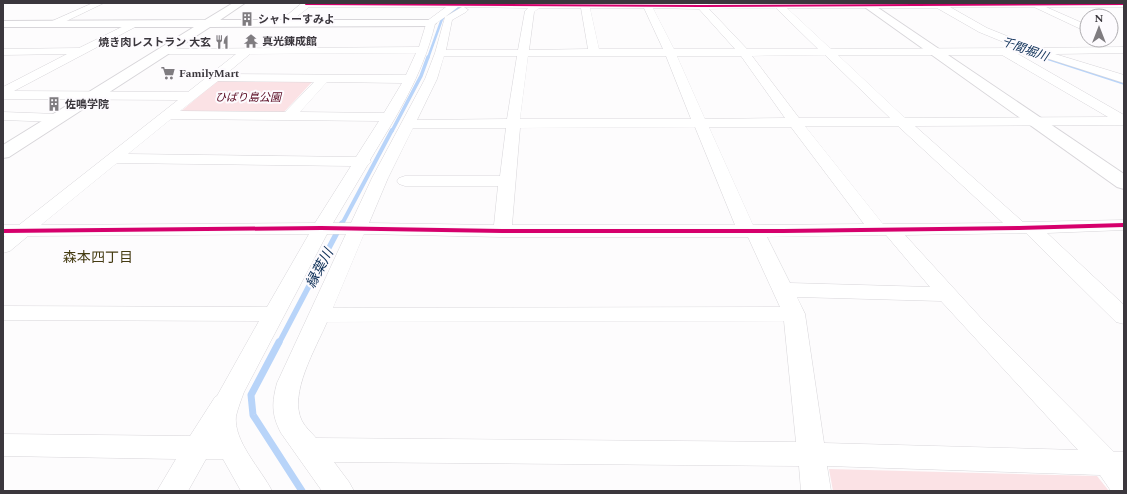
<svg xmlns="http://www.w3.org/2000/svg" width="1127" height="494" viewBox="0 0 1127 494" font-family="Spectral,'Noto Sans JP',serif">
	<style>
		.green { fill: #fbe2e5 }
		.lines { fill: none; stroke-linecap: round; stroke-linejoin: round }
		.stream-far4 { stroke: #b8d4f9; stroke-width: 2.5 }
		.stream-far3 { stroke: #b8d4f9; stroke-width: 3.5 }
		.stream-far2 { stroke: #b8d4f9; stroke-width: 4 }
		.stream-far1 { stroke: #b8d4f9; stroke-width: 5.5 }
		.stream { stroke: #b8d4f9; stroke-width: 7 }
		.minor-casing { stroke: #d8d6da; stroke-width: 1 }
		.tertiary-casing { stroke: #d8d6da; stroke-width: 2 }
		.minor { fill: #fff; fill-rule: evenodd }
		.tertiary { fill: #fff; fill-rule: evenodd }
		.cycleway-casing { stroke: #fdfbfe; stroke-width: 2 }
		.cycleway { fill: #d6006c; fill-rule: evenodd }
		.labels { text-anchor: middle; stroke-width: 4; stroke-linejoin: round; paint-order: stroke }
		.far-poi-label { font-size: 11px; font-weight: bold; fill: #3b373d; stroke: #fdfbfe; text-anchor: start }
		.far-park-label { font-size: 11px; font-style: italic; fill: #580921; stroke: #fdfbfe }
		.far-water-label { font-size: 12px; font-style: italic; fill: #0c2e56; stroke: #fdfbfe }
		.neighbourhood-label { font-size: 14px; fill: #453c12; stroke: #fdfbfe }
		.water-label { font-size: 14px; font-style: italic; fill: #0c2e56; stroke: #fdfbfe }
	</style>
	<rect width="100%" height="100%" fill="#fdfcfd"/>
	<g class="green">
		<path d="M218 80 313 81 283 113H179Z"/>
		<path d="M829 469 1097 476 1109 491H833Z"/>
	</g>
	<g class="lines">
		<g class="stream-far4">
			<path d="M1029 52 1047 58"/>
			<path d="M428 58 442 19 462 5"/>
		</g>
		<g class="stream-far3">
			<path d="M1044 57 1124 83"/>
			<path d="M392 131 421 76 428 57"/>
		</g>
		<path class="stream-far2" d="M342 224 392 130"/>
		<path class="stream-far1" d="M279 343 342 223"/>
		<path class="stream" d="M279 342 251 395 253 415 302 491"/>
		<defs>
			<g id="minor">
				<path d="M93 3H104L56 26 53 27 48 24 50 22Z"/>
				<path d="M302 3H1124V7H1046L1087 25V32L1034 7H950L987 28 1027 44 1028 46 1027 48 1124 47V53L1055 54 1124 75V83L1046 58 1044 56 1046 54H1018L1124 115V125L915 126 1023 222 1124 220V230L1047 233 1124 305V324L1116 322 1026 233 905 235 980 317 1114 452H1124V491H1111L1100 475 827 466 831 491H801L799 466 334 462 349 482 354 491H322L281 433C271 414 272 402 277 383L346 234H327L244 392C241 400 238 408 236 416 233 441 261 469 272 491H241L223 459H206L188 491H157L176 459 3 456V434L190 436 215 397 217 396 259 321 3 320V306L267 307 309 234 28 236 10 251 3 253V238L5 236 3 237V225H19L178 100 3 99V87L67 54 3 55V49L79 48 134 21 137 22 139 24 137 26 14 91 188 92 236 54H163L158 51 159 49 419 47 427 21 446 7H309L285 26H279L277 24 279 22ZM458 7H462L445 17ZM464 7 528 8 525 11 518 50H446L452 20 466 12 468 10ZM539 8H581L588 49 529 50 534 12ZM590 8H644L663 49H599ZM653 8 699 9 735 49H674ZM776 8 818 49H747L709 9ZM787 8H937L979 32 1018 48 831 49ZM445 17 435 53 425 79 372 178 351 223H333L367 166 371 162 370 160C397 115 422 77 435 24ZM416 53 406 75 226 74 250 54ZM825 55 890 118H799L752 56ZM838 55H1002L1108 117 905 118ZM444 56H517L507 119 417 120 437 79ZM528 56H666L691 119H520ZM677 56H741L785 118 705 119ZM218 81 314 82 285 112 180 111ZM327 82 402 83 384 113 300 112ZM171 119 379 121 356 157 128 154ZM805 126H898L1003 223 883 224ZM695 127 735 225H512L520 128ZM709 127H791L864 224 753 225ZM413 128H506L500 176H405L399 178 397 181 399 184 405 186H498L494 225 369 223 388 178ZM117 163 351 166 315 223 41 225ZM364 234 502 237H748L780 307 333 308ZM879 235H886L930 287 790 283 767 237ZM797 297 941 301 1078 450 824 443 805 314ZM784 321 796 442 316 438C312 433 305 427 302 421 288 394 316 348 327 322Z"/>
				<path d="M3 112 57 114 62 115 64 118 62 121 57 122 3 120Z"/>
			</g>
			<g id="tertiary">
				<path d="M233 3H245L220 20H430L436 23 430 26 210 27 9 157 3 158V145L194 27H3V21L205 20Z"/>
				<path d="M859 3H871L1124 174V189L1117 187Z"/>
			</g>
		</defs>
		<use href="#minor" class="minor-casing"/>
		<use href="#tertiary" class="tertiary-casing"/>
		<use href="#minor" class="minor"/>
		<use href="#tertiary" class="tertiary"/>
		<defs>
			<g id="cycleway">
				<path d="M306 3 701 5 1124 3V5L701 7 305 5Z"/>
				<path d="M1124 223V227L1019 230 783 233H502L321 230 3 233V229L321 226 502 229H783L1019 226Z"/>
			</g>
		</defs>
		<use href="#cycleway" class="cycleway-casing"/>
		<use href="#cycleway" class="cycleway"/>
	</g>
	<defs>
		<symbol id="building-bare" viewBox="-9 -9 18 18"><path d="M-4-6H4V6H1V3H-1V6H-4ZM-2.5-4.3h1.7v1.8h-1.7ZM.8-4.3h1.7v1.8H.8ZM-2.5-1h1.7V.8h-1.7ZM.8-1h1.7V.8H.8Z" fill="#7f7c80" stroke="#fdfbfe" stroke-width="2.5" paint-order="stroke"/></symbol>
		<symbol id="temple-bare" viewBox="-9 -9 18 18"><path d="M0-6L5-2H3V0L6.5 2.5H4V6H1.5V3h-3V6H-4V2.5H-6.5L-3 0V-2H-5Z" fill="#7f7c80" stroke="#fdfbfe" stroke-width="2.5" paint-order="stroke"/></symbol>
		<symbol id="restaurant-bare" viewBox="-9 -9 18 18"><path d="M-5-6h1v4h1v-4h1v4h1v-4h1v5L-1.5 .5V6h-2V.5L-5-1ZM5-6V6H3V1.5H1.5Q1.5-4 5-6Z" fill="#7f7c80" stroke="#fdfbfe" stroke-width="2.5" paint-order="stroke"/></symbol>
		<symbol id="supermarket-bare" viewBox="-9 -9 18 18"><path d="M-6-5.5h2.5l.6 2H6L4.5 2H-2.5L-4.4-4H-6ZM-1.5 3.2a1.3 1.3 0 1 0 .1 0ZM3 3.2a1.3 1.3 0 1 0 .1 0Z" fill="#7f7c80" stroke="#fdfbfe" stroke-width="2.5" paint-order="stroke"/></symbol>
	</defs>
	<g fill-rule="evenodd">
		<use href="#building-bare" x="237" y="9" width="20" height="20"/>
		<use href="#temple-bare" x="241" y="31" width="20" height="20"/>
		<use href="#restaurant-bare" x="212" y="32" width="20" height="20"/>
		<use href="#supermarket-bare" x="158" y="63" width="20" height="20"/>
		<use href="#building-bare" x="44" y="94" width="20" height="20"/>
	</g>
	<g class="labels">
		<g class="far-poi-label">
			<text x="258" y="23">シャトーすみよ</text>
			<text x="262" y="45">真光錬成館</text>
			<text x="211" y="46" text-anchor="end">焼き肉レストラン 大玄</text>
			<text x="179" y="77">FamilyMart</text>
			<text x="65" y="108">佐鳴学院</text>
		</g>
		<g class="far-park-label">
			<text x="248" y="101">ひばり島公園</text>
		</g>
		<g class="far-water-label">
			<text transform="translate(1025 49) rotate(20)" y="4">千間堀川</text>
		</g>
		<g class="neighbourhood-label">
			<text x="98" y="262">森本四丁目</text>
		</g>
		<g class="water-label">
			<text transform="translate(319 268) rotate(-62)" y="5">縁葉川</text>
		</g>
	</g>
	<rect width="1127" height="494" fill="none" stroke="#3b373d" stroke-width="8"/>
	<g transform="translate(1099 28)"><circle r="19" fill="#fdfbfe" stroke="#afadb1"/>
	<path d="M0-3L7 15L0 10L-7 15Z" fill="#7f7c80"/>
	<text y="-6" font-size="11" font-weight="bold" text-anchor="middle" fill="#3b373d">N</text>
	</g>
</svg>
